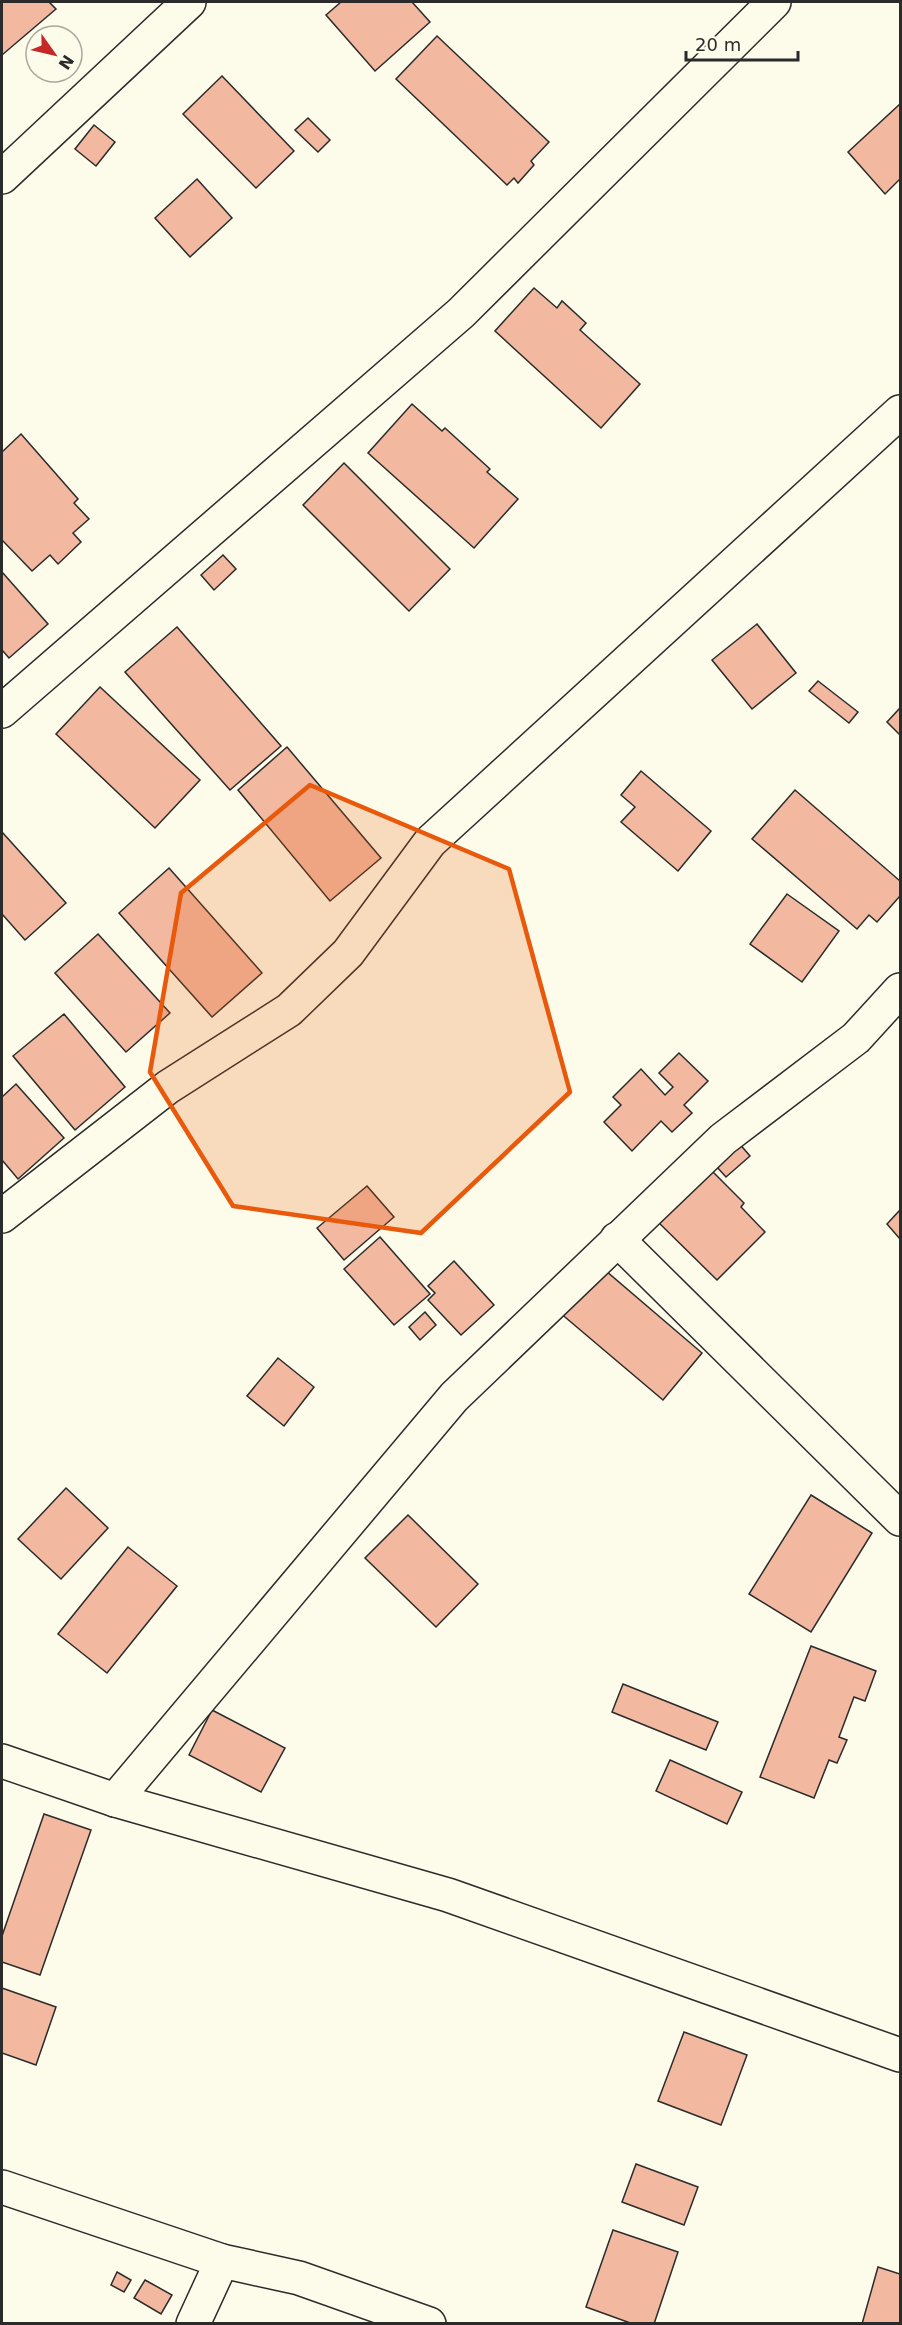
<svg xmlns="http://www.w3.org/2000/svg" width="902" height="2325" viewBox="0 0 902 2325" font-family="'DejaVu Sans',sans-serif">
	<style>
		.building { fill: #f2b8a0; stroke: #2b2b2b; stroke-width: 1.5 }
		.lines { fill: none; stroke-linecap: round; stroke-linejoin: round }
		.minor-casing { stroke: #2b2b2b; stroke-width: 36 }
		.minor { stroke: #fdfbea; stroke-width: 33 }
		.marked { fill: #e8590c; fill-opacity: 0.2; stroke: #e8590c; stroke-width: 4.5; stroke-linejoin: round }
	</style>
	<rect width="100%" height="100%" fill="#fdfbea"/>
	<g class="building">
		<path d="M2 2H49L56 9 2 55Z"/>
		<path d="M341 2H412L430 22 375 71 326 15Z"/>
		<path d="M437 36 549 142 531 161 534 165 518 183 514 178 507 185 396 79Z"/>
		<path d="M222 76 294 151 256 188 183 114Z"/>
		<path d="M900 104V179L885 194 848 152Z"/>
		<path d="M308 118 330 140 318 152 295 130Z"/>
		<path d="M94 125 115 142 96 166 75 149Z"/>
		<path d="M197 179 232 218 190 257 155 218Z"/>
		<path d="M534 288 557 308 562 301 586 323 580 330 640 384 601 428 495 331Z"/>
		<path d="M412 404 442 431 445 428 490 469 487 472 518 499 474 548 368 453Z"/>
		<path d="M21 434 78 499 74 503 89 519 73 533 81 542 58 564 50 555 32 571 2 540V452Z"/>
		<path d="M344 463 450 569 409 611 303 505Z"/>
		<path d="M223 555 236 569 214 590 201 575Z"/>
		<path d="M2 572 48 624 9 658 2 650Z"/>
		<path d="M757 624 796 673 752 709 712 660Z"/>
		<path d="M177 627 281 746 230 790 125 672Z"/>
		<path d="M818 681 858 712 849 723 809 691Z"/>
		<path d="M100 687 200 780 155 828 56 734Z"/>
		<path d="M900 708V735L887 722Z"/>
		<path d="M287 747 381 858 330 901 238 790Z"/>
		<path d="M641 771 711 831 678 871 621 822 635 807 621 795Z"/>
		<path d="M795 790 900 881V896L877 922 869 915 857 929 752 839Z"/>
		<path d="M2 832 66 903 25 940 2 914Z"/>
		<path d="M169 868 262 973 212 1017 119 913Z"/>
		<path d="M787 894 839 931 802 982 750 944Z"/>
		<path d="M98 934 170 1013 126 1052 55 973Z"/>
		<path d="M64 1014 125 1087 75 1130 13 1056Z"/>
		<path d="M679 1053 708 1081 684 1105 692 1113 672 1132 661 1121 632 1151 604 1122 621 1105 613 1097 641 1069 665 1095 673 1087 659 1073Z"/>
		<path d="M16 1084 64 1138 18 1179 2 1160V1097Z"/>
		<path d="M731 1134 750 1156 726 1177 706 1155Z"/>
		<path d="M700 1159 744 1203 741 1207 765 1232 717 1280 656 1220Z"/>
		<path d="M367 1186 394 1217 344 1260 317 1228Z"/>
		<path d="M900 1210V1239L887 1224Z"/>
		<path d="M380 1237 430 1294 394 1325 344 1269Z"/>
		<path d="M454 1261 494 1305 461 1335 428 1300 435 1293 428 1286Z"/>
		<path d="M599 1265 702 1353 663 1400 559 1312Z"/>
		<path d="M425 1312 436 1325 420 1340 409 1327Z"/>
		<path d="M278 1358 314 1387 284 1426 247 1396Z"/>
		<path d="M66 1488 108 1528 61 1579 18 1539Z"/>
		<path d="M811 1495 872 1533 811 1632 749 1594Z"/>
		<path d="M408 1515 478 1584 436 1627 365 1558Z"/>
		<path d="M128 1547 177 1586 107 1673 58 1634Z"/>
		<path d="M811 1646 876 1671 865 1701 854 1697 839 1737 847 1740 837 1763 829 1760 814 1798 760 1777Z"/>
		<path d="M623 1684 718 1722 706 1750 612 1712Z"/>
		<path d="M212 1710 285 1748 261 1792 189 1755Z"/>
		<path d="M670 1760 742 1792 727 1824 656 1791Z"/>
		<path d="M44 1814 91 1830 40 1975 2 1962V1936Z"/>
		<path d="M2 1988 56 2007 36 2065 2 2053Z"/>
		<path d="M684 2032 747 2055 721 2125 658 2101Z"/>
		<path d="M636 2164 698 2187 684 2225 622 2202Z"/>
		<path d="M613 2230 678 2252 654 2324H633L586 2307Z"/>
		<path d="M878 2267 900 2274V2324H862Z"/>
		<path d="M117 2272 131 2280 124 2292 111 2285Z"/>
		<path d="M145 2280 172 2295 161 2314 134 2298Z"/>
	</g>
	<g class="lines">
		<defs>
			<g id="minor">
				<path d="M2 177 189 2"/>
				<path d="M2 711 461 313 774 2"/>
				<path d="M2 1216 168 1087 289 1010 348 953 430 842 900 412"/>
				<path d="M617 1239 900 1519"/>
				<path d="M2 1761 115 1800 448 1895 900 2055"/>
				<path d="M115 1800 454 1397 723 1139 856 1038 900 990"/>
				<path d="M2 2187 222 2261 299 2278 429 2324"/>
				<path d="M193 2324 222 2261"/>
			</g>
		</defs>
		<use href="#minor" class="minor-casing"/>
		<use href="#minor" class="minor"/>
	</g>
	<path class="marked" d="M310 785 509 869 570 1092 421 1233 233 1206 150 1072 181 893Z"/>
	<rect width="902" height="2325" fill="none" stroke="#2b2b2b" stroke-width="6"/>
	<g transform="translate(54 54) rotate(124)"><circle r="28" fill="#fdfbea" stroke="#a9a89e" stroke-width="1.5"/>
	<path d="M0-4.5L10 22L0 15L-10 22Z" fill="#c62828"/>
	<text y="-9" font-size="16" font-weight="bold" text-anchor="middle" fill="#2b2b2b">N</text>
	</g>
	<path d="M686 51v9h112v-9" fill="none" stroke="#2b2b2b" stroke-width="3"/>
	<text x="695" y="51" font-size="18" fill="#2b2b2b" stroke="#fdfbea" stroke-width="4.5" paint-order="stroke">20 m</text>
</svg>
